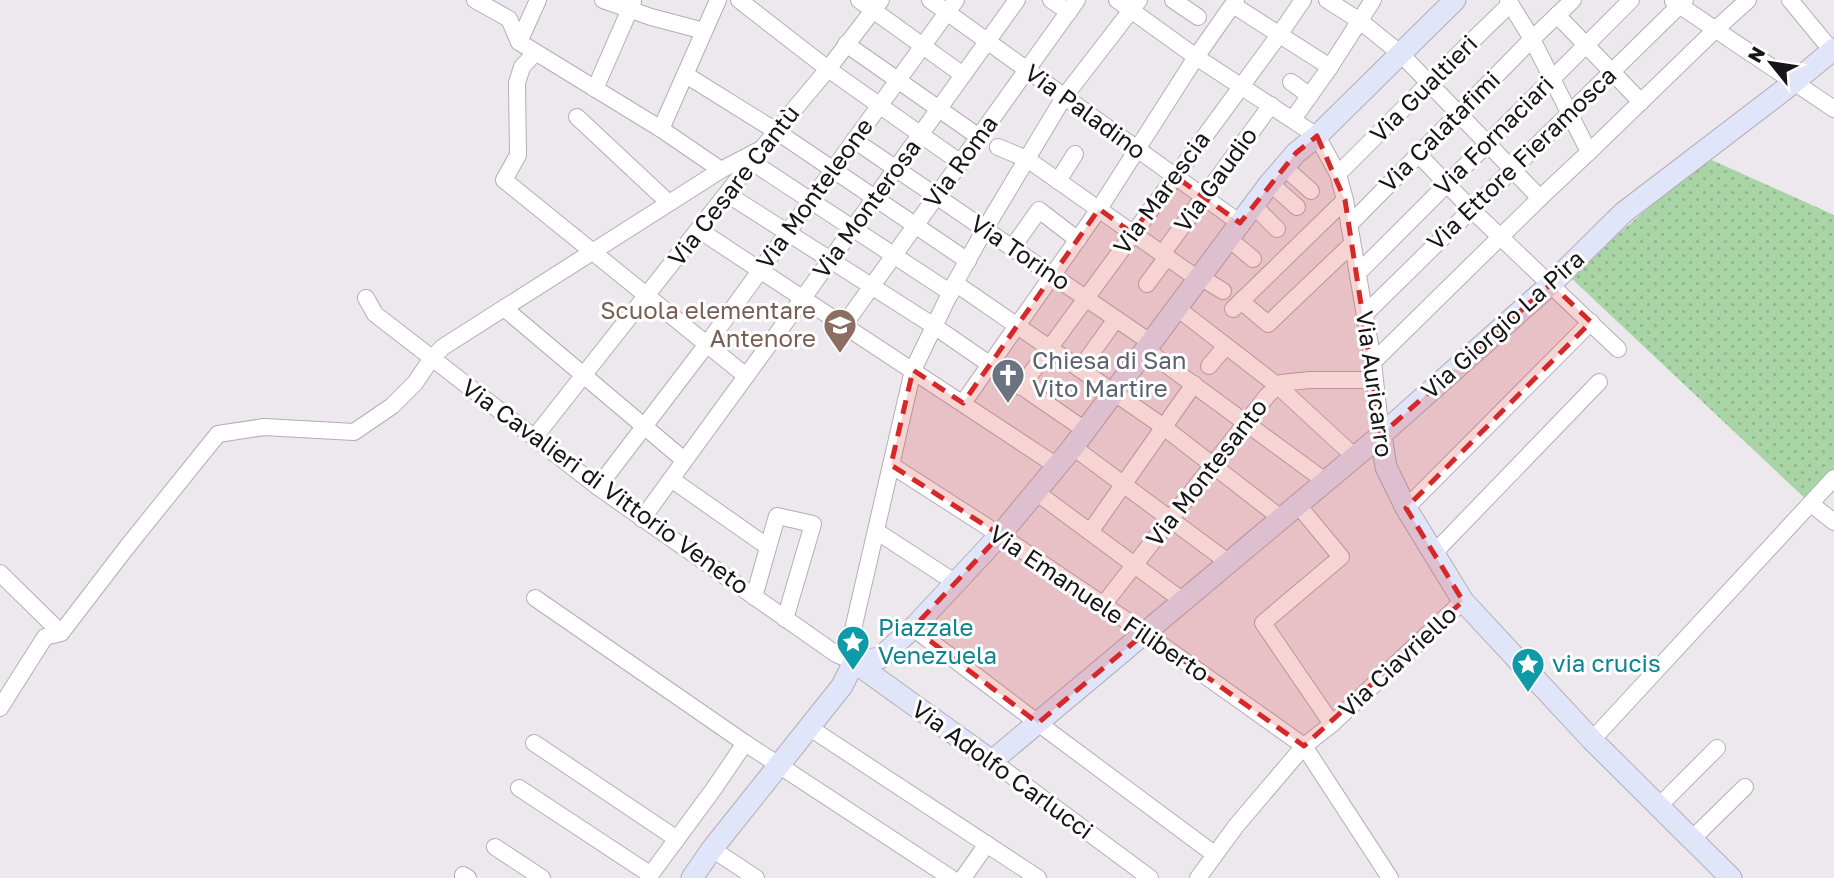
<svg xmlns="http://www.w3.org/2000/svg" width="1834" height="878" viewBox="0 0 1834 878" font-family="'Golos Text',sans-serif">
	<style>
		.park { fill: url(#park-dots) }
		.lines { fill: none; stroke-linecap: round; stroke-linejoin: round }
		.street-casing { stroke: #b3aeb4; stroke-width: 18 }
		.secondary-casing { stroke: #b3aeb4; stroke-width: 23 }
		.street { stroke: #fff; stroke-width: 16 }
		.secondary { stroke: #e0e5fa; stroke-width: 21 }
		.marked { fill: #d62828; fill-opacity: 0.2; stroke: #d62828; stroke-width: 5; stroke-dasharray: 14 9; stroke-linejoin: round }
		.labels { text-anchor: middle; stroke-width: 6; stroke-linejoin: round; paint-order: stroke }
		.street-label { font-size: 24px; fill: #161517; stroke: #fff }
		.education-label { font-size: 24px; fill: #785e54; stroke: #fff; text-anchor: end }
		.worship-label { font-size: 24px; fill: #5b616d; stroke: #fff; text-anchor: start }
		.culture-label { font-size: 24px; fill: #0d838f; stroke: #fff; text-anchor: start }
	</style>
	<defs>
		<pattern id="park-dots" width="8" height="8" patternUnits="userSpaceOnUse" patternTransform="scale(1.75)"><rect width="8" height="8" fill="#a8d4a6"/><path d="M2 2h.1M6 6h.1" fill="none" stroke="#90b58e" stroke-width="1.8" stroke-linecap="round"/></pattern>
	</defs>
	<rect width="100%" height="100%" fill="#ece8ee"/>
	<path class="park" d="M1707 158 1834 215V476L1811 504 1569 276Z"/>
	<g class="lines">
		<defs>
			<g id="street">
				<path d="M475 0 509 19 519 42"/>
				<path d="M603 0 651 17 704 31"/>
				<path d="M739 0 828 69 961 163"/>
				<path d="M859 0 963 75"/>
				<path d="M930 0 1240 223"/>
				<path d="M1051 0 1069 12"/>
				<path d="M1117 0 1196 57 1317 136 1338 174 1345 200 1373 362 1381 435"/>
				<path d="M1173 0 1198 17"/>
				<path d="M1327 0 1360 21 1401 54 1540 198"/>
				<path d="M1508 0 1532 39 1589 152"/>
				<path d="M1790 0 1832 51"/>
				<path d="M1673 1 1834 109"/>
				<path d="M1233 5 1330 67"/>
				<path d="M1557 15 1641 102"/>
				<path d="M519 42 661 129 721 170"/>
				<path d="M519 42 538 0"/>
				<path d="M846 44 979 137"/>
				<path d="M535 53 522 67 517 83 518 155 504 180 746 376"/>
				<path d="M686 75 776 131 968 261"/>
				<path d="M1291 82 1310 96"/>
				<path d="M595 89 633 2"/>
				<path d="M577 117 669 203"/>
				<path d="M1293 119 1330 67 1373 0"/>
				<path d="M661 129 718 0"/>
				<path d="M854 140 1150 342"/>
				<path d="M998 147 1027 159 1198 279"/>
				<path d="M1418 154 1471 209 1618 349"/>
				<path d="M752 162 951 293"/>
				<path d="M1284 167 1311 191"/>
				<path d="M1338 174 1429 83 1510 4"/>
				<path d="M1058 181 1075 154"/>
				<path d="M1270 183 1297 207"/>
				<path d="M727 194 934 326 1085 430"/>
				<path d="M1253 205 1277 229"/>
				<path d="M1349 225 1532 39 1573 0"/>
				<path d="M699 230 1057 466"/>
				<path d="M1229 239 1253 259"/>
				<path d="M1012 248 1039 210 1078 240"/>
				<path d="M1162 254 1271 105"/>
				<path d="M1358 273 1631 0"/>
				<path d="M1200 277 1223 291"/>
				<path d="M955 283 1161 425 1282 519"/>
				<path d="M1147 284 1167 257"/>
				<path d="M366 298 375 314 598 487 836 654 854 662"/>
				<path d="M1241 301 1268 324 1352 244"/>
				<path d="M504 308 684 460"/>
				<path d="M1177 308 1278 386 1355 457"/>
				<path d="M1233 309 1345 200"/>
				<path d="M1365 314 1685 0"/>
				<path d="M844 325 1077 0"/>
				<path d="M1145 349 1325 481"/>
				<path d="M1373 362 1540 198 1589 152 1716 29 1748 0"/>
				<path d="M1209 366 1226 346"/>
				<path d="M1080 369 1116 319"/>
				<path d="M1021 387 1279 35 1303 0"/>
				<path d="M963 403 1099 209 1196 57 1236 0"/>
				<path d="M534 438 776 131 828 69 881 0"/>
				<path d="M1073 447 1228 562"/>
				<path d="M891 465 1000 535 1145 633 1304 746 1390 878"/>
				<path d="M671 479 768 547"/>
				<path d="M598 487 707 344 956 0"/>
				<path d="M1036 492 1183 601"/>
				<path d="M1811 504 1834 522"/>
				<path d="M1298 505 1341 557 1263 623 1332 724"/>
				<path d="M1406 508 1591 322"/>
				<path d="M642 519 803 298 1017 0"/>
				<path d="M876 531 956 583"/>
				<path d="M1090 532 1194 384"/>
				<path d="M1434 553 1599 382"/>
				<path d="M0 573 61 633 127 547 218 434 264 427 354 432 392 406 415 383 432 358 443 347 721 170 763 148"/>
				<path d="M754 597 777 516 813 524 785 619"/>
				<path d="M535 598 745 743"/>
				<path d="M1103 605 1267 396 1281 383 1310 380H1375"/>
				<path d="M913 628 1038 723 1214 854"/>
				<path d="M854 662 851 638 913 370 955 283 985 229 1064 97 1139 0"/>
				<path d="M0 708 45 637 61 633"/>
				<path d="M810 728 1038 878"/>
				<path d="M1592 740 1834 478"/>
				<path d="M534 743 677 839"/>
				<path d="M992 761 1150 878"/>
				<path d="M519 788 651 875"/>
				<path d="M1659 806 1717 748"/>
				<path d="M1692 839 1745 787"/>
				<path d="M495 847 542 878"/>
				<path d="M712 849 756 878"/>
				<path d="M463 875 468 878"/>
				<path d="M648 878 713 790 745 743 951 878"/>
				<path d="M963 878 987 844"/>
				<path d="M1198 878 1236 826 1304 746 1332 724 1463 601"/>
			</g>
			<g id="secondary">
				<path d="M1381 435 1386 467 1406 508 1463 601 1592 740 1731 878"/>
				<path d="M854 662 992 761 1381 435 1551 284 1623 213 1793 83 1834 49"/>
				<path d="M854 662 880 658 916 625 1000 535 1073 447 1270 183 1296 153 1317 136 1455 0"/>
				<path d="M692 878 712 849 842 686 854 662"/>
			</g>
		</defs>
		<use href="#street" class="street-casing"/>
		<use href="#secondary" class="secondary-casing"/>
		<use href="#street" class="street"/>
		<use href="#secondary" class="secondary"/>
	</g>
	<path class="marked" d="M1317 136 1345 200 1381 435 1551 284 1591 322 1406 508 1463 601 1304 746 1145 633 1038 723 913 628 1000 535 891 465 913 370 963 403 1099 209 1132 233 1175 176 1240 223 1296 153Z"/>
	<defs>
		<symbol id="school-pin" viewBox="-11 -11 22 30"><path d="M0 17L-7.5 6A9.5 9.5 0 1 1 7.5 6Z" fill="#8d6e63" stroke="#fff"/><path d="M0-5L7-2L0 1L-7-2ZM-4 1L0 2.5L4 1V4Q0 6-4 4Z" fill="#fff"/></symbol>
		<symbol id="church-pin" viewBox="-11 -11 22 30"><path d="M0 17L-7.5 6A9.5 9.5 0 1 1 7.5 6Z" fill="#6b7280" stroke="#fff"/><path d="M-1.2-6h2.4v3.5h3.3v2.4h-3.3V6h-2.4V-.1h-3.3v-2.4h3.3Z" fill="#fff"/></symbol>
		<symbol id="sight-pin" viewBox="-11 -11 22 30"><path d="M0 17L-7.5 6A9.5 9.5 0 1 1 7.5 6Z" fill="#0f9aa8" stroke="#fff"/><path d="M0-6L1.8-2.2L6-1.7L2.9 1.2L3.7 5.4L0 3.3L-3.7 5.4L-2.9 1.2L-6-1.7L-1.8-2.2Z" fill="#fff"/></symbol>
	</defs>
	<g fill-rule="evenodd">
		<use href="#school-pin" x="821" y="306" width="38" height="52"/>
		<use href="#church-pin" x="989" y="356" width="38" height="52"/>
		<use href="#sight-pin" x="834" y="623" width="38" height="52"/>
		<use href="#sight-pin" x="1509" y="645" width="38" height="52"/>
	</g>
	<g class="labels">
		<g class="street-label">
			<text transform="translate(1424 89) rotate(-45)" y="8">Via Gualtieri</text>
			<text transform="translate(1085 112) rotate(36)" y="8">Via Paladino</text>
			<text transform="translate(1440 132) rotate(-45)" y="8">Via Calatafimi</text>
			<text transform="translate(1494 136) rotate(-45)" y="8">Via Fornaciari</text>
			<text transform="translate(1522 159) rotate(-44)" y="8">Via Ettore Fieramosca</text>
			<text transform="translate(961 162) rotate(-54)" y="8">Via Roma</text>
			<text transform="translate(1216 180) rotate(-54)" y="8">Via Gaudio</text>
			<text transform="translate(734 186) rotate(-52)" y="8">Via Cesare Cantù</text>
			<text transform="translate(1162 193) rotate(-54)" y="8">Via Marescia</text>
			<text transform="translate(815 194) rotate(-54)" y="8">Via Monteleone</text>
			<text transform="translate(867 209) rotate(-54)" y="8">Via Monterosa</text>
			<text transform="translate(1020 253) rotate(34)" y="8">Via Torino</text>
			<text transform="translate(1503 325) rotate(-42)" y="8">Via Giorgio La Pira</text>
			<text transform="translate(1374 384) rotate(82)" y="8">Via Auricarro</text>
			<text transform="translate(1207 473) rotate(-52)" y="8">Via Montesanto</text>
			<text transform="translate(605 487) rotate(36)" y="8">Via Cavalieri di Vittorio Veneto</text>
			<text transform="translate(1099 604) rotate(34)" y="8">Via Emanuele Filiberto</text>
			<text transform="translate(1398 662) rotate(-43)" y="8">Via Ciavriello</text>
			<text transform="translate(1002 770) rotate(36)" y="8">Via Adolfo Carlucci</text>
		</g>
		<g class="education-label">
			<text x="816" y="319">Scuola elementare<tspan x="816" dy="28">Antenore</tspan></text>
		</g>
		<g class="worship-label">
			<text x="1032" y="369">Chiesa di San<tspan x="1032" dy="28">Vito Martire</tspan></text>
		</g>
		<g class="culture-label">
			<text x="878" y="636">Piazzale<tspan x="878" dy="28">Venezuela</tspan></text>
			<text x="1552" y="672">via crucis</text>
		</g>
	</g>
	<g transform="translate(1771 63) rotate(300)" stroke="#ffffff" stroke-width="5" paint-order="stroke">
	<path d="M0-5L12 26L0 18L-12 26Z" fill="#161517"/>
	<text y="-10" font-size="19" font-weight="bold" text-anchor="middle" fill="#161517">N</text>
	</g>
</svg>
